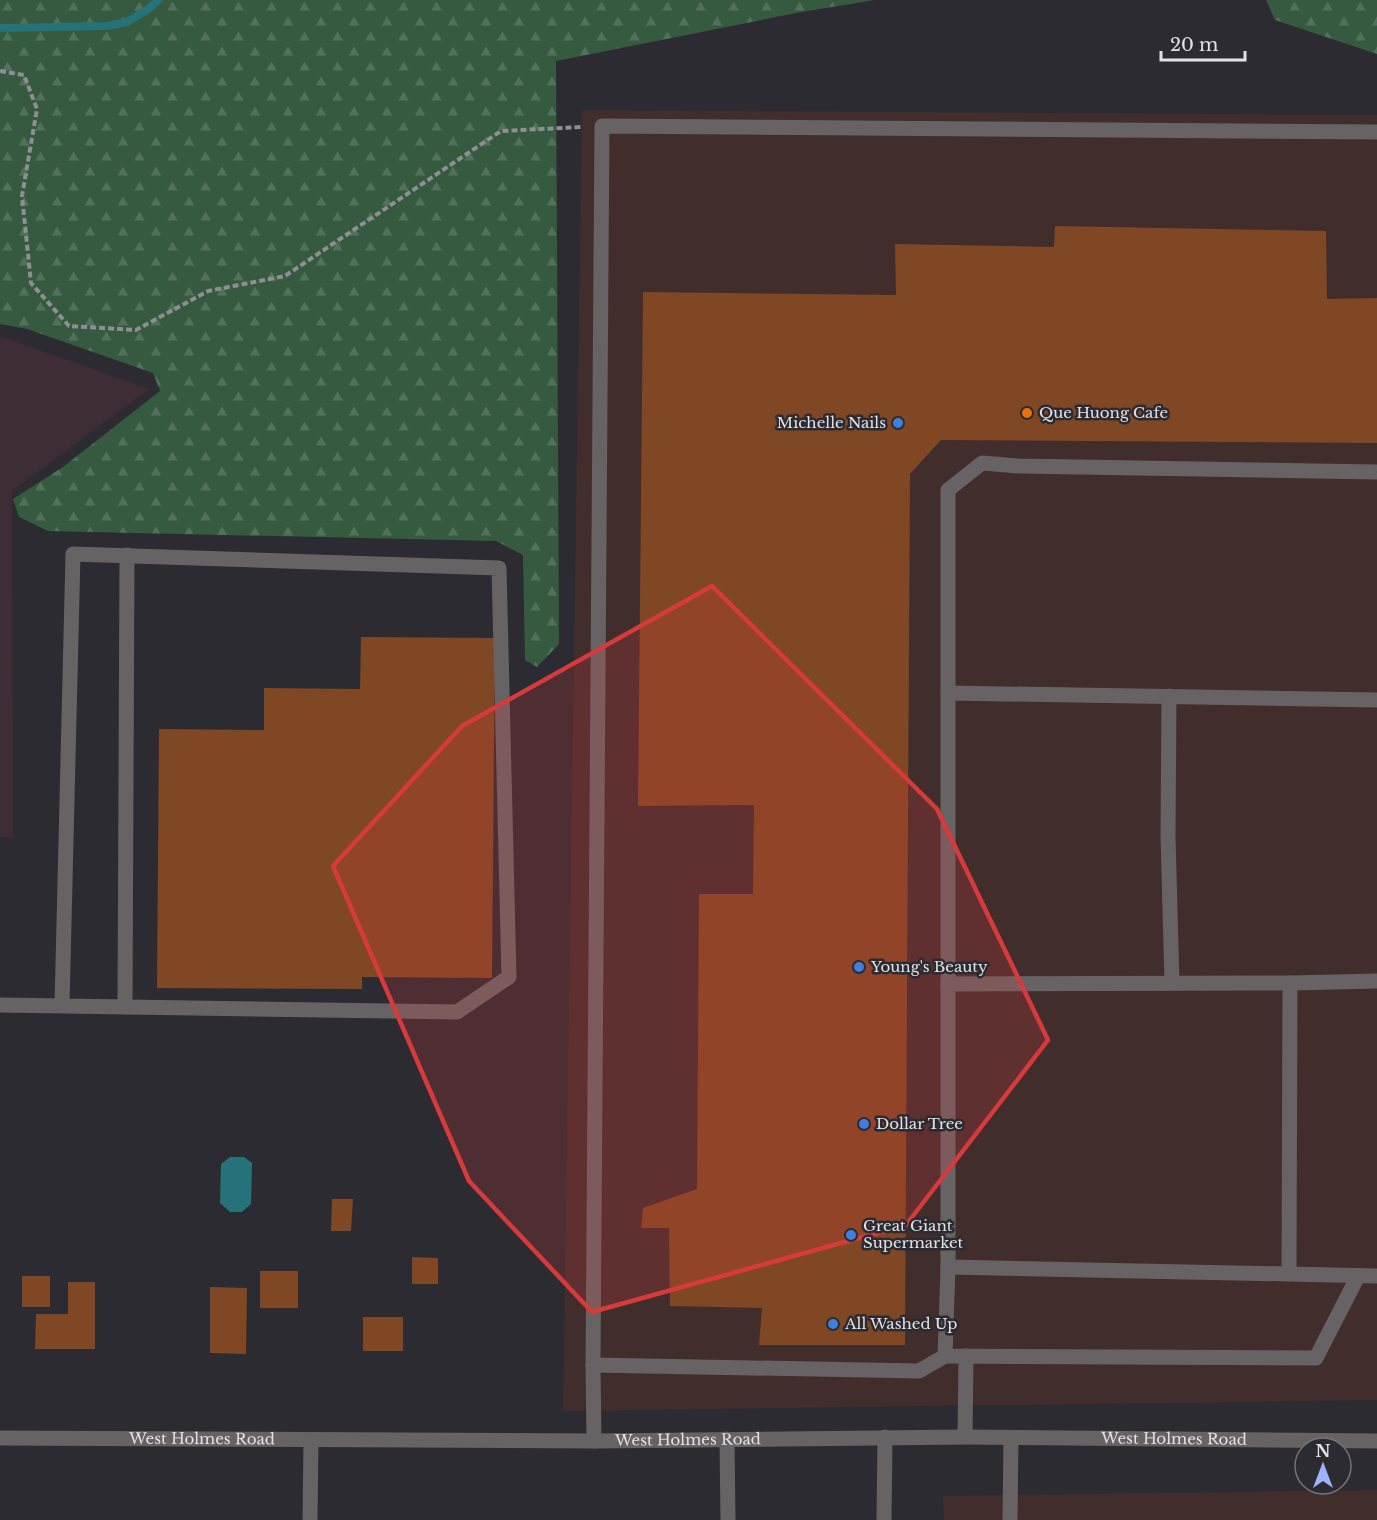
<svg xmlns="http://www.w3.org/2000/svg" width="1377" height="1520" viewBox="0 0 1377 1520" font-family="'Libre Baskerville',serif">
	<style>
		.commercial { fill: #412d2c }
		.education { fill: #3e2d37 }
		.forest { fill: url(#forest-firs) }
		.water { fill: #267279 }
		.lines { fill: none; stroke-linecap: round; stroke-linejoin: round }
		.stream { stroke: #267279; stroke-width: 8 }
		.building { fill: #804724 }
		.path { stroke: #8f8e93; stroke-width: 4; stroke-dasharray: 6 3; stroke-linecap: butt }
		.minor { stroke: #676364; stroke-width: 15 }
		.marked { fill: #d73a3b; fill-opacity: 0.2; stroke: #d73a3b; stroke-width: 4.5; stroke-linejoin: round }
		.food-dot { fill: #e8710a; stroke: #2c2b31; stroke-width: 2 }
		.shop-dot { fill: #3f7fe0; stroke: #2c2b31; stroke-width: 2 }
		.labels { text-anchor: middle; stroke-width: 5; stroke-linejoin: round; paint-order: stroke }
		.poi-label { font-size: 15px; fill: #e2e1e5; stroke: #2c2b31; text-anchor: start }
		.street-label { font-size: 15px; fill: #e2e1e5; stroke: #2c2b31 }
	</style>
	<defs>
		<pattern id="forest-firs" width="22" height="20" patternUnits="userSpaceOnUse" patternTransform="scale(1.5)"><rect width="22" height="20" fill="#355a40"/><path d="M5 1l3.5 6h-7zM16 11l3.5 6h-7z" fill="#52715b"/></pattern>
	</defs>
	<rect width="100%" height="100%" fill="#2c2b31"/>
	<g class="commercial">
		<path d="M582 110 1377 115V1400L563 1411Z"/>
		<path d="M1377 1490V1520H944L943 1496Z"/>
	</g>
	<path class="education" d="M0 336 149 389 12 491 13 838 0 837Z"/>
	<g class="forest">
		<path d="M0 0H875L801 12 556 61 559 644 537 667 525 660 523 555 496 541 48 531 19 517 13 499 63 467 160 391 153 373 27 329 0 324Z"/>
		<path d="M1266 0H1377V54L1275 20Z"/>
	</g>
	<path class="water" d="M230 1157H244L252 1163 251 1204 242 1212H230L220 1203 221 1164Z"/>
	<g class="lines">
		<path class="stream" d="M0 28 107 26 127 22 147 10 158 0"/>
	</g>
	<g class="building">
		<path d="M1055 226 1326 231 1327 299 1377 298V443L941 440 910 474 905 1345H759L762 1308 670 1306 669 1228H641L643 1208 697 1189 699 894H753L754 805 638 806 643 292 896 295 895 244 1054 247Z"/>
		<path d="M361 637 495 638 492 978 362 977V989L157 988 159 729 264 730V688L360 689Z"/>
		<path d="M332 1199H353L351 1231H331Z"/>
		<path d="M412 1257 438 1258V1284H412Z"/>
		<rect x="260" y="1271" width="38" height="37"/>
		<rect x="22" y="1276" width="28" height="31"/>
		<path d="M68 1282H95V1349H35L36 1314H68Z"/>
		<path d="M210 1287 247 1288 246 1354 210 1353Z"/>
		<rect x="363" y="1317" width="40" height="34"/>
	</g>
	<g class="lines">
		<path class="path" d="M0 71 24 75 37 109 22 196 31 283 69 326 136 330 208 291 285 276 501 131 582 127"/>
		<g class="minor">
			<path d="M948 693 1377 700"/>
			<path d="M1169 696 1168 836 1172 983"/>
			<path d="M1290 983 1289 1274 1377 1276"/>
			<path d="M948 984 1290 983 1377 981"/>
			<path d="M0 1005 457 1012 509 977 499 568 73 554 62 1005"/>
			<path d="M125 1007 127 555"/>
			<path d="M948 1267 1289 1274"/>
			<path d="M1358 1276 1316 1358 945 1356 948 1267V490L982 463 1019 466 1377 472"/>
			<path d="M945 1356 919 1371 593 1365 602 126 1377 132"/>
			<path d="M593 1365 594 1441"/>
			<path d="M965 1437 966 1356"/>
			<path id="s1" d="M0 1438 594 1441 965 1437 1377 1441"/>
			<path d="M727 1439 728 1520"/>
			<path d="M310 1520 311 1440"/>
			<path d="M884 1520 885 1437"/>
			<path d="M1010 1520 1011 1438"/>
		</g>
	</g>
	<path class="marked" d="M712 586 937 809 1048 1040 906 1225 592 1312 469 1181 333 866 462 726Z"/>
	<circle class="food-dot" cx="1027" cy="413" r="6"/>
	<g class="shop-dot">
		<circle cx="898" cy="423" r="6"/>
		<circle cx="859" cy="967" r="6"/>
		<circle cx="864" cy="1124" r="6"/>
		<circle cx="851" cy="1235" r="6"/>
		<circle cx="833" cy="1324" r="6"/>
	</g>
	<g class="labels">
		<g class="poi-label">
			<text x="1039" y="418">Que Huong Cafe</text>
			<text x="886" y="428" text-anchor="end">Michelle Nails</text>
			<text x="871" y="972">Young's Beauty</text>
			<text x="876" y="1129">Dollar Tree</text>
			<text x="863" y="1231">Great Giant<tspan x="863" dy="17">Supermarket</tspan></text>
			<text x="845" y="1329">All Washed Up</text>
		</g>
		<g class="street-label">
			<text dy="5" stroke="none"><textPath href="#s1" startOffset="202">West Holmes Road</textPath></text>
			<text dy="5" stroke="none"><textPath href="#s1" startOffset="1174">West Holmes Road</textPath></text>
			<text dy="5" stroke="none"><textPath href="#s1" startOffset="688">West Holmes Road</textPath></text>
		</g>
	</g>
	<g transform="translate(1323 1466)"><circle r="28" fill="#2c2b31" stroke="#757479" stroke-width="1.5"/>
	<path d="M0-4.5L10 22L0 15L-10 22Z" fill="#9db4fd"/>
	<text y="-9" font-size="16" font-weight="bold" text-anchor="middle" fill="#e2e1e5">N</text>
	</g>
	<path d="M1161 51v9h84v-9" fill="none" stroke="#e2e1e5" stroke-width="3"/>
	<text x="1170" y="51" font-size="18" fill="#e2e1e5" stroke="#2c2b31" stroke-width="4.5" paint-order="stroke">20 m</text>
</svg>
